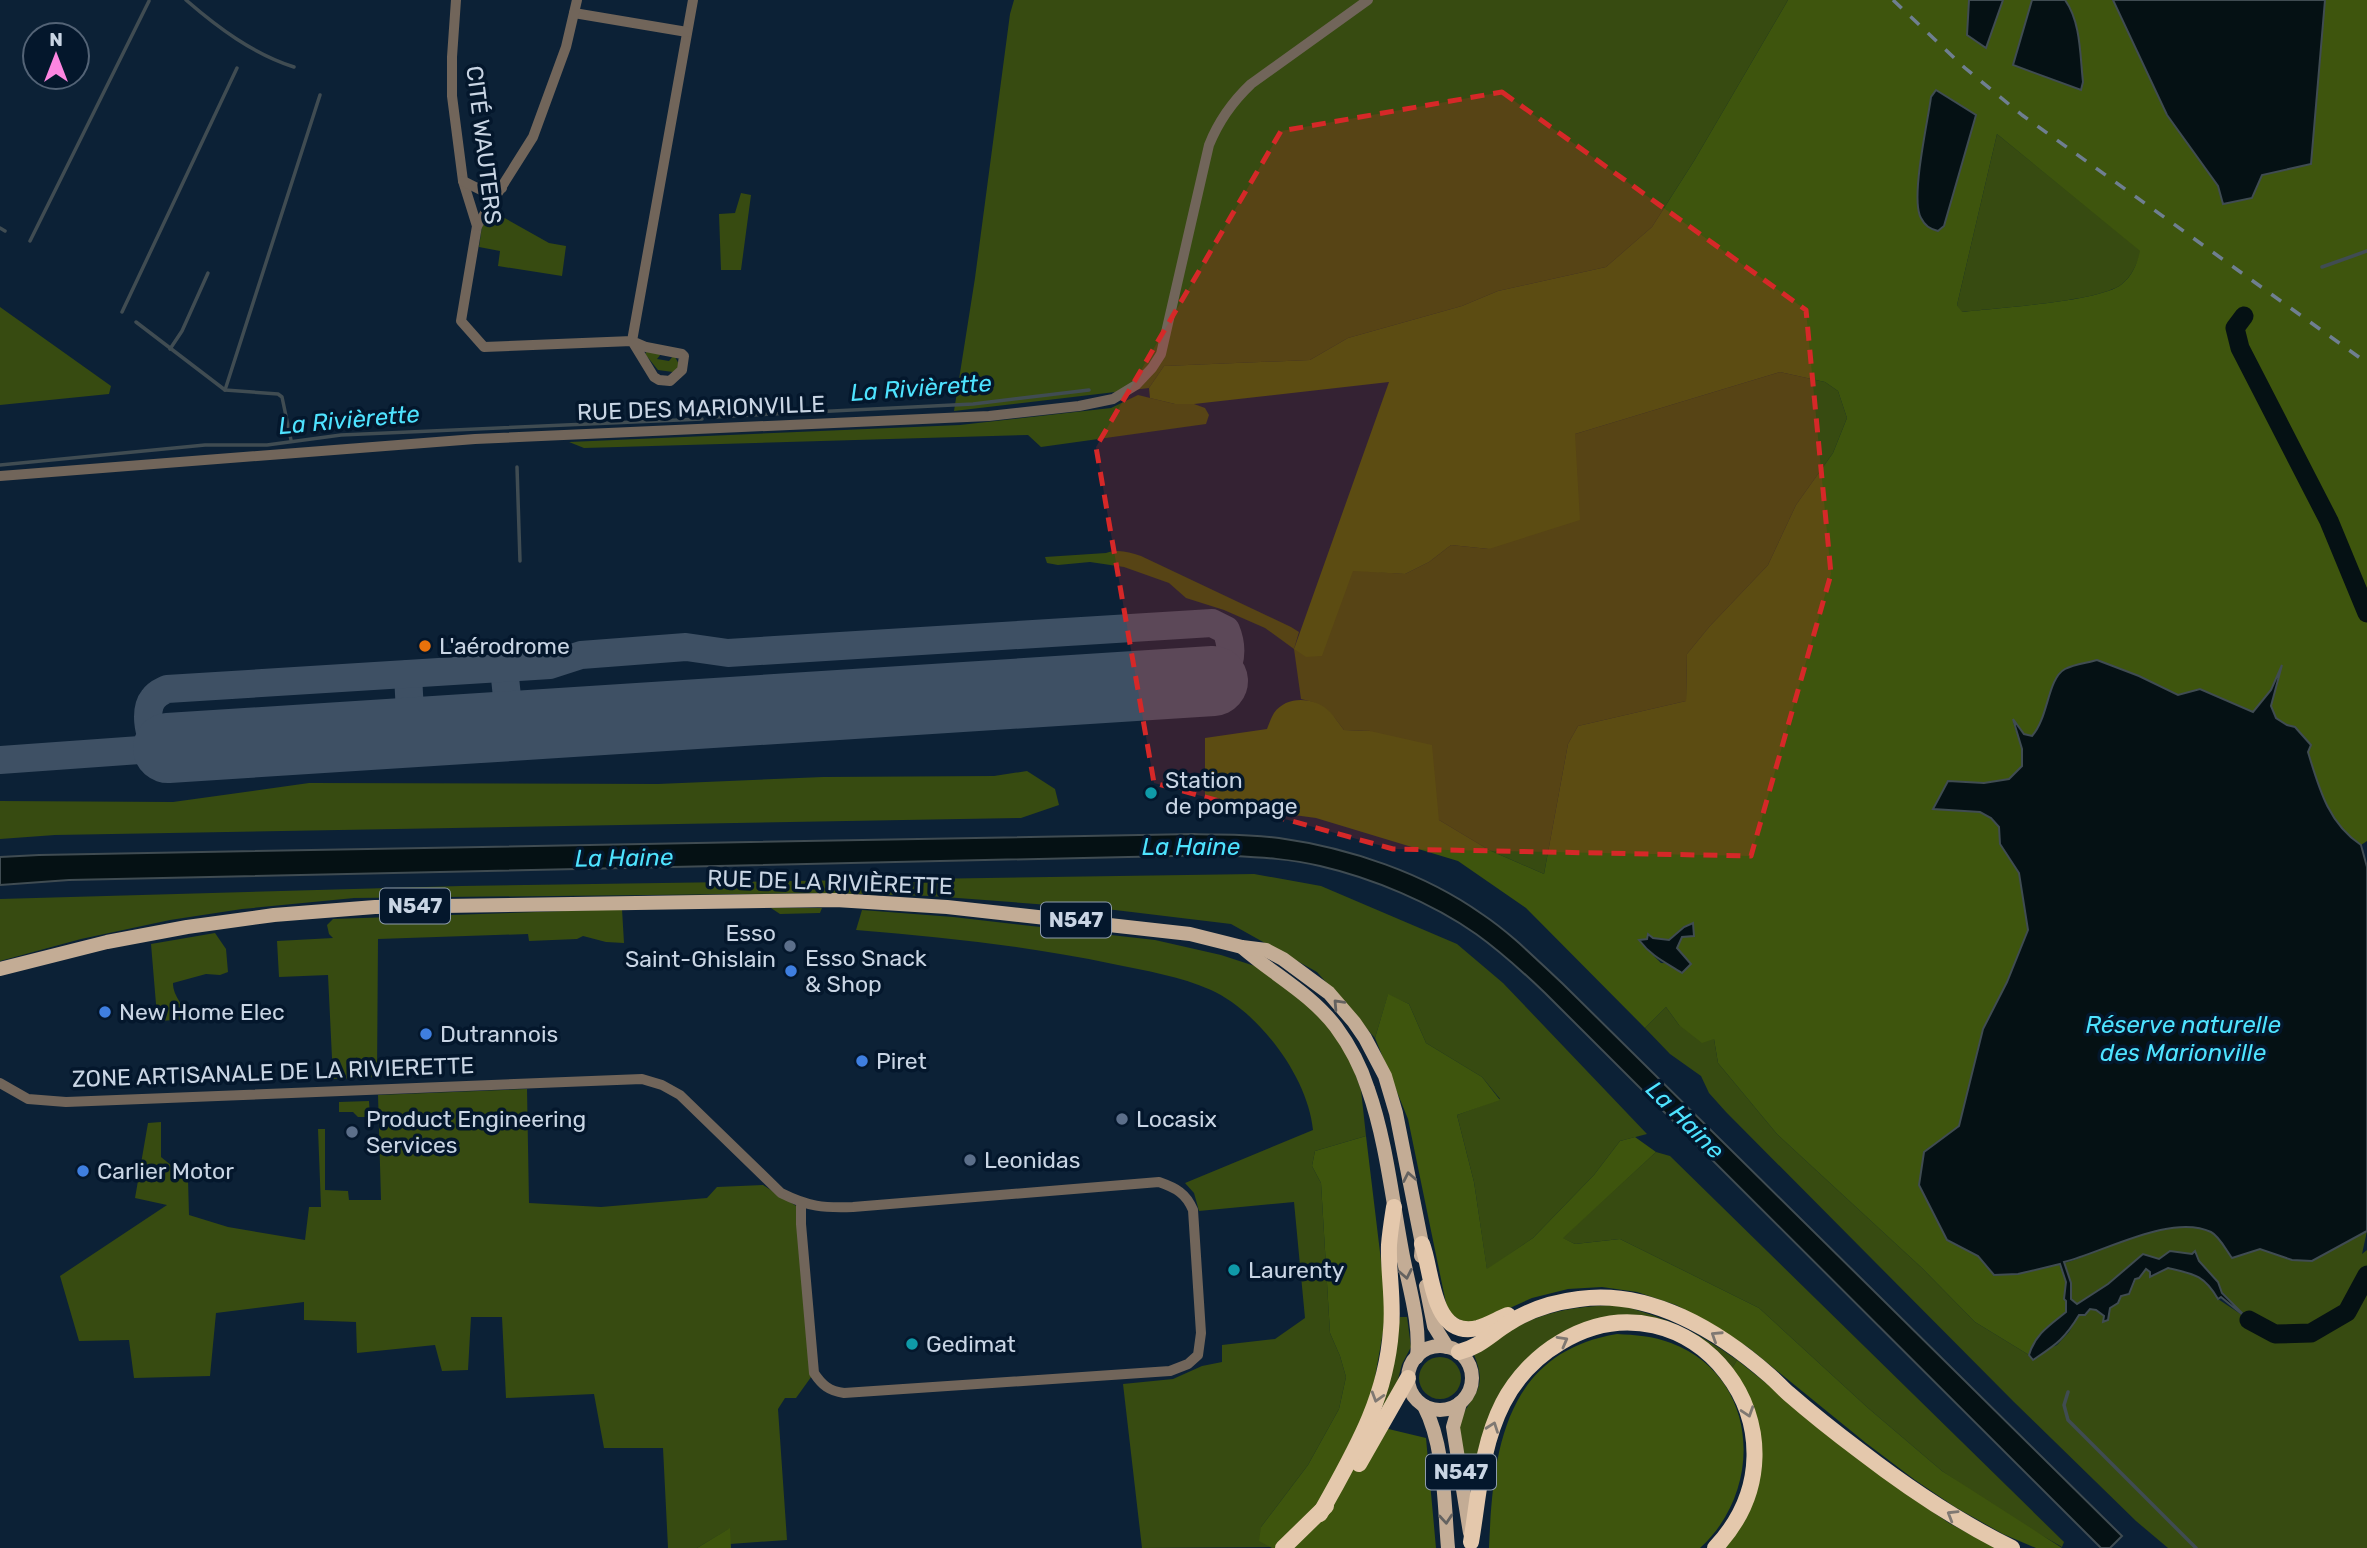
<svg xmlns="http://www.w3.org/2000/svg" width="2367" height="1548" viewBox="0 0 2367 1548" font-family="Rubik,sans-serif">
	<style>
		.green { fill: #374b11 }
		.forest { fill: #3e550d; fill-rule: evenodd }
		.water { fill: #051114; stroke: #404c52; stroke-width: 2 }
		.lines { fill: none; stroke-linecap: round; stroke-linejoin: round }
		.stream { stroke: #404c52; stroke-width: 3.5 }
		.river { stroke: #051114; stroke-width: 19 }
		.taxiway { stroke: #3e5064; stroke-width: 28 }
		.runway { stroke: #3e5064; stroke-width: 70 }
		.minor { stroke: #71655a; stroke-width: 10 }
		.major { stroke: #c3ac95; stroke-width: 14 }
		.highway { stroke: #e4c8ac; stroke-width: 16 }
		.rail { stroke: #6f7f91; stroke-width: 3.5; stroke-dasharray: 12 12; stroke-linecap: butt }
		.oneway { stroke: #646260 }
		.oneway2 { stroke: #7f7872 }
		.marked { fill: #d62828; fill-opacity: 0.2; stroke: #d62828; stroke-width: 5; stroke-dasharray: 14 9; stroke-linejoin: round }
		.food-dot { fill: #e8710a; stroke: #04172c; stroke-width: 2.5 }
		.culture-dot { fill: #0f9aa8; stroke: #04172c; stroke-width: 2.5 }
		.service-dot { fill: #5c6f8a; stroke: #04172c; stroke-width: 2.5 }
		.shop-dot { fill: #3f7fe0; stroke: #04172c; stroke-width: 2.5 }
		.labels { text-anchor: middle; stroke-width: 7; stroke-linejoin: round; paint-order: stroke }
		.shield { fill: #04172c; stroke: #8e9cad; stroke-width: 2 }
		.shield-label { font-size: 21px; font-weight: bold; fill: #c9d5e4 }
		.street-label { font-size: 23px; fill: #c9d5e4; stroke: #04172c }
		.poi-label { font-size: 23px; fill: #c9d5e4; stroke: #04172c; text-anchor: start }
		.water-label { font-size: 24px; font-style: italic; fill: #4ee3ff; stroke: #04172c }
	</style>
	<rect width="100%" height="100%" fill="#0c2136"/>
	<g class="green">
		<path d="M1014 0H1788L1694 161 1652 227 1606 267 1498 291 1462 306 1348 338 1310 360 1164 366 1149 388 954 411 975 278 1010 14Z"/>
		<path d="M1997 134 2141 251C2137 263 2133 275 2122 284 2100 302 1995 308 1961 312L1957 305Z"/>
		<path d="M741 193 751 195 741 270H721L719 214 735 213Z"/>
		<path d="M492 211 549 243 566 246 562 276 498 266 500 251 479 247 482 226Z"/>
		<path d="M0 307 111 386 109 394 0 405Z"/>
		<path d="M647 351 661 354 657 359 669 361 673 356 675 357 680 366 673 372 658 370 645 354Z"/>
		<path d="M1780 372 1825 382 1838 391 1847 418 1833 453 1796 505 1768 565 1710 626 1687 654 1686 701 1578 726 1568 744 1544 874 1489 850 1439 820 1370 731 1344 730C1330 711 1324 704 1301 699L1294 649 1265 628 1224 610 1186 598 1169 583 1124 567 1090 562 1058 565 1047 563 1045 557 1106 553C1119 549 1128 552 1141 556L1291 627 1299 632 1294 649 1352 570 1405 574 1429 562 1451 545 1489 549 1575 434Z"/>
		<path d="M1138 395 1175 404H1194L1205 408 1209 415 1206 424 1041 447 1028 435 584 448 569 442 960 425 1111 408Z"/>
		<path d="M1027 771 1055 789 1059 805 1021 818 55 835 0 839V801L173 802 309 783 658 784 823 777 994 776Z"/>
		<path d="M1254 874 1321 886 1457 944 1503 983 1647 1134 1620 1141 1594 1175 1533 1238 1487 1270 1474 1182 1457 1115 1500 1099 1482 1077 1426 1043 1409 1004 1388 995 1375 1038 1317 972 1231 924 1115 910 931 896 829 893 354 898 242 909 170 920 81 939 0 961V899L461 886Z"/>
		<path d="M822 908 820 913 780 914 771 908Z"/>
		<path d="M622 909 624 943 606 942 583 936 577 939 529 941 528 934 378 939 377 1077 333 1079 328 975 279 977 277 941 333 938 329 934 327 925 333 919Z"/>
		<path d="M862 910 953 917 1155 940 1221 955 1264 969 1313 1007 1335 1033 1352 1065 1361 1090 1366 1136 1315 1151 1312 1166 1321 1183 1330 1333 1340 1356 1346 1377 1339 1409 1308 1465 1261 1527 1272 1547 1142 1548 1123 1384 1173 1379 1202 1366 1222 1362V1345L1275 1339 1305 1318 1294 1202 1199 1211 1194 1193 1185 1183 1313 1130C1308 1077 1259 1012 1211 990 1180 976 1146 971 1113 964 1028 946 943 937 856 930Z"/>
		<path d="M215 933 226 949 228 972 220 975 206 974 173 983C173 998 186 1006 187 1019L160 1021 157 1016 151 944Z"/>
		<path d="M1666 1007 1679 1025 1714 1039 1718 1063 1777 1134 1922 1268 1975 1322 2029 1355 2033 1360 2043 1351 2057 1345 2069 1332 2079 1315 2090 1309 2096 1310 2105 1316 2110 1314V1308L2145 1269 2150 1272 2151 1276 2168 1268 2189 1265 2196 1276 2208 1282 2218 1299 2245 1317 2222 1292 2218 1282 2192 1254 2170 1251 2159 1259 2143 1254 2108 1284 2077 1304 2071 1299V1283L2064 1263C2105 1252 2170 1212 2211 1232 2219 1236 2226 1250 2232 1258L2260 1249 2292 1260 2312 1261 2367 1231 2362 1254 2367 1250V1548H2168L2136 1521 2014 1402 1726 1112 1709 1093 1701 1076 1670 1054 1645 1028Z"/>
		<path d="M527 1089 529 1203 601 1207 707 1198 717 1187 763 1185 801 1209 814 1373 796 1398H785L778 1409 787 1540 730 1544 729 1529 697 1548H668L663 1448H604L594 1394 506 1398 502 1317H471L468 1370 442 1371 435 1345 357 1353 356 1322 304 1320V1302L216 1313 210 1376 134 1378 129 1340 79 1341 60 1276 167 1205 135 1198 148 1123 161 1122V1157L188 1179 189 1215 228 1227 305 1240 309 1207H321L318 1129H325V1190L348 1191 349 1200H381L378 1095Z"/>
		<path d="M369 1101 370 1117H358L353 1112H339V1102Z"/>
		<path d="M1656 1152 1670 1156 2064 1542 2062 1547 2008 1516 1942 1471 1868 1408 1759 1308 1620 1239 1575 1244 1562 1238Z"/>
		<path d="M1619 1305C1665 1317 1698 1332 1737 1360L1731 1370 1642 1320 1536 1354 1475 1472 1466 1474C1464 1461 1457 1444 1459 1431 1462 1397 1492 1397 1474 1355 1488 1349 1498 1338 1511 1330 1547 1310 1579 1306 1619 1305Z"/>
		<path d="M1400 1317H1407L1411 1347 1402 1364 1395 1391 1380 1410Z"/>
		<circle cx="1440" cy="1378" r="21"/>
	</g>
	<g class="forest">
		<path d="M1788 0H1969L1967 35 1986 48 2003 0H2032L2013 65 2083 82C2080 56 2081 22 2065 0H2113L2167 115 2218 186 2224 204 2252 198 2262 175 2311 164 2325 0H2367V841L2361 845C2328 823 2319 788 2308 752L2311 745 2295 727 2287 725 2275 718 2271 706 2280 671 2271 690 2253 712 2200 689 2178 695 2139 676 2046 710 2041 726 2032 737 2024 734 2013 722 2022 749V766L2009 779 1984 783 1948 781 1934 808 1980 812 1991 818 2000 828V844L2019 873 2028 930 2007 982 1983 1029 1959 1126 1924 1152 1947 1240 1978 1256 1994 1275 2018 1274 2059 1264 2066 1282 2064 1299 2066 1301V1312C2050 1325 2035 1335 2029 1355L1975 1322 1922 1268 1777 1134 1718 1063 1714 1039 1702 1043 1679 1025 1666 1007 1645 1028 1526 908 1458 861 1316 818 1272 812 1205 807V738L1267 729C1269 724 1271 718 1274 713 1287 695 1315 697 1330 712 1335 717 1339 724 1344 730L1370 731 1432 745 1439 820 1489 850 1544 874 1568 744 1578 726 1686 701 1687 654 1710 626 1768 565 1796 505 1833 453 1847 418 1838 391 1825 382 1780 372 1575 434 1580 520 1489 549 1451 545 1429 562 1405 574 1353 571 1322 656 1306 657 1294 649 1389 382 1194 404H1175L1150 398 1149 388 1164 366 1310 360 1348 338 1462 306 1498 291 1606 267 1652 227 1694 161ZM1937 91 1917 190 1931 97ZM1997 134 2140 251C2137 263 2133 275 2122 284 2100 302 1995 308 1962 312L1957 305ZM1692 924 1689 935 1682 937 1677 948 1690 964 1661 963 1643 945C1650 936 1658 939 1669 940L1683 927Z"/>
		<path d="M1388 994 1409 1004 1426 1043 1482 1077 1500 1100 1457 1115 1474 1182 1487 1269 1533 1238 1594 1175 1620 1141 1635 1137 1656 1152 1563 1238 1575 1244 1620 1239 1759 1308 1868 1408 1942 1471 2062 1548H2036L2003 1534 1955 1507 1915 1480 1866 1443 1749 1348 1712 1324 1676 1305 1637 1292 1602 1287 1568 1289 1532 1298 1481 1321 1468 1324 1448 1313 1408 1119 1375 1038Z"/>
		<path d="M1366 1136 1386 1302 1383 1332 1374 1383 1376 1426 1426 1438 1436 1548H1272L1259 1541 1261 1527 1308 1465 1339 1409 1346 1377 1340 1356 1330 1333 1321 1183 1312 1166 1315 1151Z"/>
		<path d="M1617 1334C1635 1335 1653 1336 1671 1343 1759 1376 1765 1489 1700 1548H1489C1493 1453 1503 1353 1617 1334Z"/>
		<path d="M1737 1360 1895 1486 1949 1523 1996 1548H1720L1759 1472 1731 1370Z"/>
		<path d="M730 1528 731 1548H697Z"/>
	</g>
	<g class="water">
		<path d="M1969 0H2003L1986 48 1967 35Z"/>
		<path d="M2032 0H2065C2081 22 2080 56 2083 82L2081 90 2013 65Z"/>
		<path d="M2113 0H2325L2311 164 2262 175 2252 198 2223 204 2218 186 2167 115Z"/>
		<path d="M1936 90 1976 115 1944 226 1938 231C1930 229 1925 226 1921 218 1910 199 1928 121 1931 97Z"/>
		<path d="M2097 660 2139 676 2178 695 2200 689 2253 712 2271 690 2282 665 2271 706 2276 718 2287 725 2295 727 2311 745 2308 752C2319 788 2328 823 2361 845L2367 867V1231L2312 1261 2292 1260 2260 1249 2232 1258C2226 1250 2219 1236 2211 1232 2172 1213 2104 1252 2064 1262L2071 1283V1299L2077 1304 2108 1284 2143 1254 2159 1259 2170 1251 2192 1254 2195 1251 2199 1261 2218 1282 2222 1293 2249 1320 2221 1297 2218 1299C2204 1275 2194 1274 2168 1268L2150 1277V1272L2146 1269 2139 1278 2135 1279 2129 1294 2121 1296 2118 1303 2110 1308 2108 1320 2103 1322 2104 1316 2096 1310 2090 1309 2085 1315H2079C2064 1340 2055 1345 2033 1360L2029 1355C2035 1334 2050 1325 2066 1312V1301L2064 1299 2066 1282 2060 1264 2018 1274 1994 1275 1978 1256 1947 1240 1919 1185 1924 1152 1959 1126 1983 1029 2007 982 2028 930 2019 873 2000 844 1999 827 1991 818 1980 812 1933 809 1948 781 1984 783 2009 779 2022 766V749L2013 719 2024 734 2032 736C2049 717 2047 679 2065 669 2074 664 2087 663 2097 660Z"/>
		<path d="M1194 834C1222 835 1251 834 1279 838 1350 848 1424 873 1482 914 1512 934 1537 960 1563 984L2122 1536 2110 1548H2101L1545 993C1523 972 1501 952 1476 934 1432 903 1372 878 1320 866 1287 858 1252 857 1218 855L69 880 0 885V857L39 855Z"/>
		<path d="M1693 923 1694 936 1682 937 1677 948 1691 964 1682 973C1665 962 1652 957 1639 940L1647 939 1648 934 1653 938 1669 940 1684 927Z"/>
	</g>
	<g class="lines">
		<g class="stream">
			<path d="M186 0C217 27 253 54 294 67"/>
			<path d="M0 228 5 231"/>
			<path d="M30 241 149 1"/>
			<path d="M2322 267 2367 251"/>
			<path d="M122 312 237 68"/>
			<path d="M136 322 225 390 278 394 282 397 291 440"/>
			<path d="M170 349 182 331 208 273"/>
			<path d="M225 390 320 95"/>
			<path d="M714 417 973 404 1089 390"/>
			<path d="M0 465 205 445H267L341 435 702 419"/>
			<path d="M517 467 520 561"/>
			<path d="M2068 1392 2064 1405 2068 1420 2196 1548"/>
		</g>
		<g class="river">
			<path d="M2244 316 2235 328 2240 348 2329 521 2367 613"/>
			<path d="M2249 1320 2275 1334 2311 1333 2347 1312 2367 1275"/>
		</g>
		<g class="taxiway">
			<path d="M504 668 510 726"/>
			<path d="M408 674 411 733"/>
			<path d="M168 748C167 748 158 744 157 743 147 735 145 709 153 699 157 693 161 692 167 689L550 665 581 655 686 647 728 653 1212 623 1226 630C1233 647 1232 661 1223 677L1213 681"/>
			<path d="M0 760 168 748"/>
		</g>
		<path class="runway" d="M168 748 1213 681"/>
		<g class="minor">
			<path d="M456 0 452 57V96L463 181 477 226 461 321 484 347 632 341 654 377 659 380 670 381 682 370 684 356 682 354 646 347 632 341 693 0"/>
			<path d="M574 13 687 32"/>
			<path d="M463 181 481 190 502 188"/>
			<path d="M477 226 533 137 566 47 577 0"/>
			<path d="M0 476 475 439 989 416 1079 406 1113 399 1136 385 1152 368 1161 354 1209 145C1219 120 1232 102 1251 84L1368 0"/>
			<path d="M0 1083 28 1099 66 1102 642 1079 662 1085 680 1095 781 1193C809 1207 823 1208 853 1207L1159 1182C1176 1188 1186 1193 1193 1210L1201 1333 1198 1355 1188 1364 1170 1371 844 1393C829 1391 822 1385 814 1373L801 1224V1203"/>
		</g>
		<g class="major">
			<path d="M1243 948C1274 975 1310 993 1336 1027 1350 1046 1361 1067 1368 1089 1386 1140 1392 1198 1402 1251 1408 1285 1421 1323 1417 1357"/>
			<path d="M0 969 107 942 187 927 274 915 375 907 836 900 947 907 1190 934 1242 947 1266 950 1283 959 1329 993 1354 1022 1365 1038 1385 1076 1396 1113 1422 1244 1421 1256"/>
			<path d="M1426 1286 1434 1326 1447 1347"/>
			<circle cx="1440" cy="1378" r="32"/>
			<path d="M1460 1403 1453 1427 1470 1533"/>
			<path d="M1424 1406C1445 1446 1444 1504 1448 1548"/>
		</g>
		<g class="highway">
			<path d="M1422 1244C1433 1272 1431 1339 1478 1328 1488 1325 1498 1319 1508 1315"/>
			<path d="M1459 1352C1480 1347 1491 1334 1509 1323 1529 1310 1555 1302 1579 1299 1650 1289 1719 1331 1770 1376 1777 1382 1783 1389 1789 1394 1812 1414 1836 1433 1860 1451 1908 1488 1957 1521 2012 1548"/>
			<path d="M1359 1464 1408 1378"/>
			<path d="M1320 1514C1353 1454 1386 1401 1391 1330 1394 1301 1388 1273 1389 1245 1390 1232 1392 1220 1394 1207"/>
			<path d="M1471 1542C1479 1495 1481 1446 1503 1403 1516 1378 1537 1356 1561 1342 1689 1265 1823 1433 1715 1548"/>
			<path d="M1283 1548 1326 1506"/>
		</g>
		<path class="rail" d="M1893 0 1965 68 2022 115 2367 363"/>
	</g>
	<defs><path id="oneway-chevron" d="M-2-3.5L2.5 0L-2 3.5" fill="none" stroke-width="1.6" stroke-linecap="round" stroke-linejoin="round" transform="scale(1.75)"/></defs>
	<g class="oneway">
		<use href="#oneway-chevron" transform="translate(1338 1004) rotate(-133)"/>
		<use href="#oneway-chevron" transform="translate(1409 1177) rotate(-101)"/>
		<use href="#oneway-chevron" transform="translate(1406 1274) rotate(79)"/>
		<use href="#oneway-chevron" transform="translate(1446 1519) rotate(85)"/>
	</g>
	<g class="oneway2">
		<use href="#oneway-chevron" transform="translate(1716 1336) rotate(-147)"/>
		<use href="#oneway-chevron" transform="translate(1563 1341) rotate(-29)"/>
		<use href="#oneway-chevron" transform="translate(1377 1397) rotate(107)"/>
		<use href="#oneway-chevron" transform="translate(1748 1412) rotate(72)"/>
		<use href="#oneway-chevron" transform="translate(1493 1427) rotate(-70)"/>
		<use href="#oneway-chevron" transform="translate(1952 1515) rotate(-149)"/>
	</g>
	<path class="marked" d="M1502 92 1806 310 1831 574 1751 856 1393 849 1154 783 1096 447 1281 131Z"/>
	<circle class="food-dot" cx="425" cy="646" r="7"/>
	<g class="culture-dot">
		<circle cx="1151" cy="793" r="7"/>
		<circle cx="1234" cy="1270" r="7"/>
		<circle cx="912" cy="1344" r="7"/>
	</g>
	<g class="service-dot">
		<circle cx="790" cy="946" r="7"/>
		<circle cx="1122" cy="1119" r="7"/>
		<circle cx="352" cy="1132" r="7"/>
		<circle cx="970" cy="1160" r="7"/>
	</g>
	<g class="shop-dot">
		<circle cx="791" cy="971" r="7"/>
		<circle cx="105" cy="1012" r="7"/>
		<circle cx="426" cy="1034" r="7"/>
		<circle cx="862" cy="1061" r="7"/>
		<circle cx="83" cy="1171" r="7"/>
	</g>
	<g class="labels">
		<g class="shield">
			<rect x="380" y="888.5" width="70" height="35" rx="5"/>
			<rect x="1041" y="902.5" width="70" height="35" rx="5"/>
			<rect x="1426" y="1454.5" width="70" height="35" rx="5"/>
		</g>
		<g class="shield-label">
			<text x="415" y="913">N547</text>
			<text x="1076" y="927">N547</text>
			<text x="1461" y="1479">N547</text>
		</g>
		<g class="street-label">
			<text transform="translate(484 145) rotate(83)" y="8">CITÉ WAUTERS</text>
			<text transform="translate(701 408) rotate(-2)" y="8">RUE DES MARIONVILLE</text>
			<text transform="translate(830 882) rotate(2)" y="8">RUE DE LA RIVIÈRETTE</text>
			<text transform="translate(273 1072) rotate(-2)" y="8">ZONE ARTISANALE DE LA RIVIERETTE</text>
		</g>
		<g class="poi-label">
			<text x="439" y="654">L'aérodrome</text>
			<text x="1165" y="788">Station<tspan x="1165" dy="26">de pompage</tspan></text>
			<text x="776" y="941" text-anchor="end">Esso<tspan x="776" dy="26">Saint-Ghislain</tspan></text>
			<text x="805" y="966">Esso Snack<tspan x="805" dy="26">&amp; Shop</tspan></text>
			<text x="119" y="1020">New Home Elec</text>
			<text x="440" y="1042">Dutrannois</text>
			<text x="876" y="1069">Piret</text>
			<text x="366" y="1127">Product Engineering<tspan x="366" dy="26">Services</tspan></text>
			<text x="1136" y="1127">Locasix</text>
			<text x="984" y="1168">Leonidas</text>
			<text x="97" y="1179">Carlier Motor</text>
			<text x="1248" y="1278">Laurenty</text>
			<text x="926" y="1352">Gedimat</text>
		</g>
		<g class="water-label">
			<text transform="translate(921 388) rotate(-4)" y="8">La Rivièrette</text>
			<text transform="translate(349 420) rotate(-5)" y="8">La Rivièrette</text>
			<text x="1191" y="855">La Haine</text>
			<text transform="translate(624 858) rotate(-1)" y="8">La Haine</text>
			<text x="2183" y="1033">Réserve naturelle<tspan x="2183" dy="28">des Marionville</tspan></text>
			<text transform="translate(1685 1120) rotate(45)" y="8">La Haine</text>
		</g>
	</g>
	<g transform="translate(56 56)"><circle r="33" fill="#04172c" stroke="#536376" stroke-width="2"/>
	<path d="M0-5L12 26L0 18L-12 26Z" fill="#fd86e1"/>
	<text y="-10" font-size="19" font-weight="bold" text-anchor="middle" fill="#c9d5e4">N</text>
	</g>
</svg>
